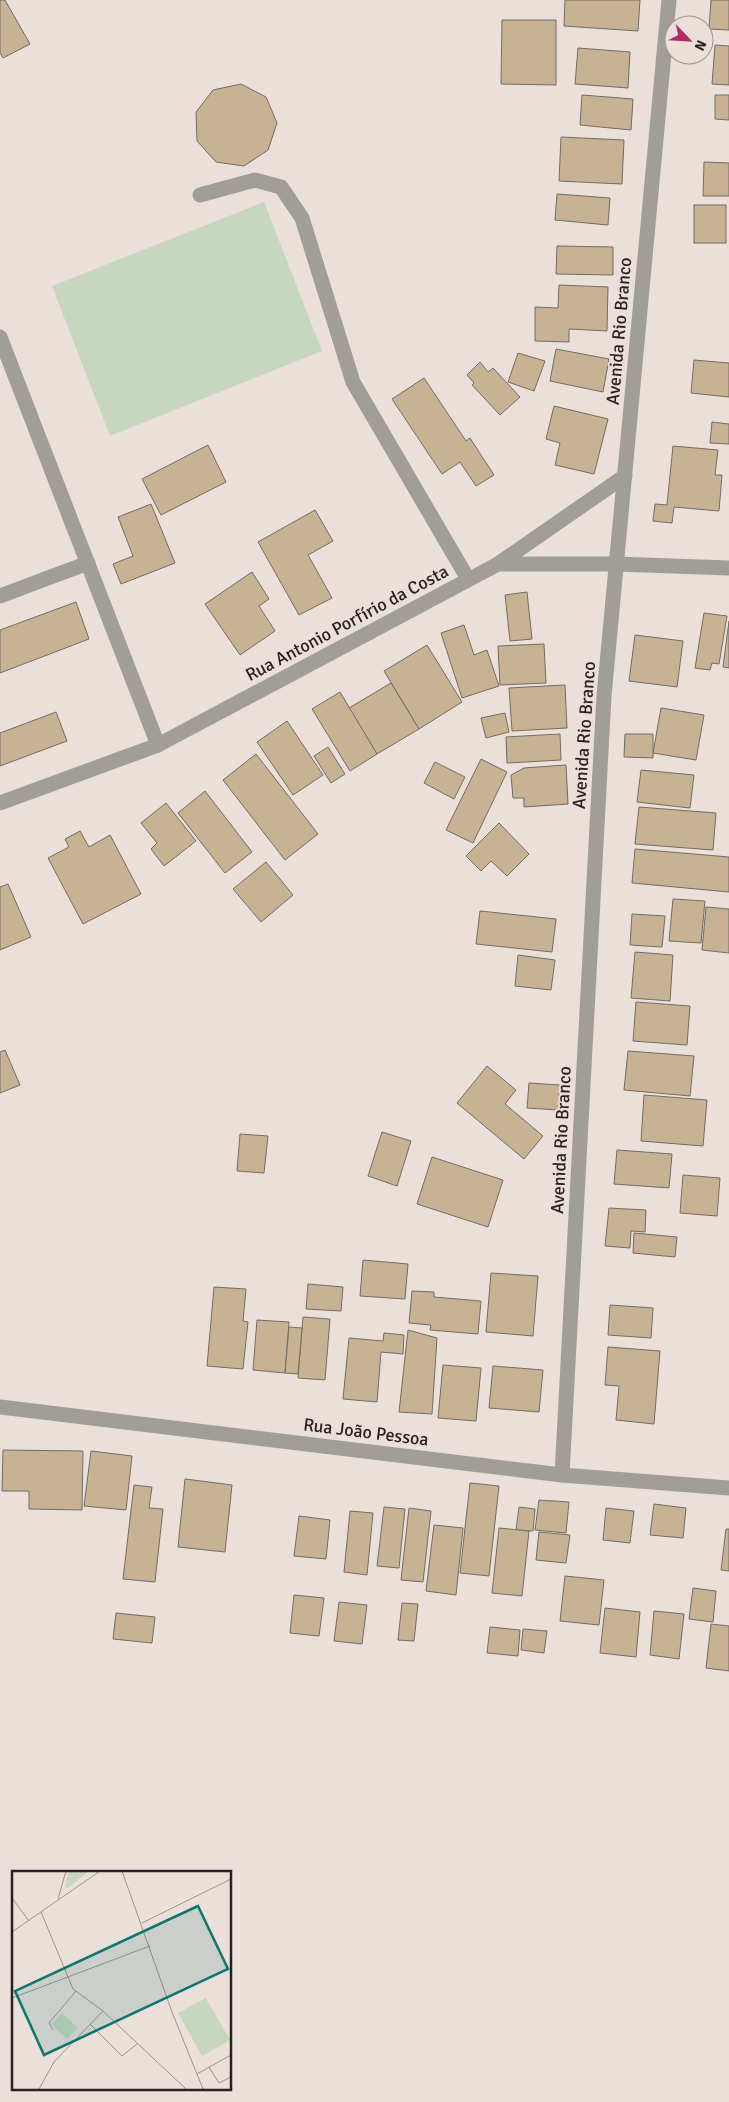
<svg xmlns="http://www.w3.org/2000/svg" width="729" height="2102" viewBox="0 0 729 2102" font-family="Signika,sans-serif">
	<style>
		.green { fill: #c6d6bf }
		.building { fill: #c7b394; stroke: #736d64 }
		.lines { fill: none; stroke-linecap: round; stroke-linejoin: round }
		.minor { stroke: #a19e9a; stroke-width: 15 }
		.labels { text-anchor: middle; stroke-width: 4; stroke-linejoin: round; paint-order: stroke }
		.street-label { font-size: 18px; fill: #282322; stroke: #ebdfda }
		.inset-road { fill: none; stroke: #9d9490; stroke-width: 1 }
		.view { fill: #0f766e; fill-opacity: 0.15; stroke: #0f766e; stroke-width: 2.5 }
		.inset-edge { fill: none; stroke: #282322; stroke-width: 2.5 }
	</style>
	<rect width="100%" height="100%" fill="#ebdfda"/>
	<path class="green" d="M264 202 322 351 110 436 52 286Z"/>
	<g class="building">
		<path d="M0 0H5L30 44 3 58 0 53Z"/>
		<path d="M565 0H640L638 31 564 26Z"/>
		<path d="M711 0H729V30L709 29Z"/>
		<path d="M502 20H556V85L501 84Z"/>
		<path d="M715 45 729 46V85L712 84Z"/>
		<path d="M578 48 630 52 628 88 575 84Z"/>
		<path d="M241 84 266 97 277 123 268 150 244 166 216 162 197 141 196 112 213 90Z"/>
		<path d="M582 95 633 99 631 130 580 125Z"/>
		<path d="M715 95H729V120L715 119Z"/>
		<path d="M561 137 624 140 622 184 559 181Z"/>
		<path d="M704 162 729 163V196H703Z"/>
		<path d="M557 194 610 198 608 225 555 220Z"/>
		<rect x="694" y="205" width="32" height="38"/>
		<path d="M557 246 613 247V275L556 274Z"/>
		<path d="M559 285 608 287 607 331 569 329V342L535 341V307L558 308Z"/>
		<path d="M556 349 609 359 603 392 550 381Z"/>
		<path d="M518 353 545 361 534 391 508 382Z"/>
		<path d="M694 360 729 363V397L691 393Z"/>
		<path d="M480 362 488 372 493 368 520 397 500 415 472 385 474 383 467 375Z"/>
		<path d="M424 378 466 441 470 438 494 475 476 486 460 462 442 474 392 399Z"/>
		<path d="M554 406 608 419 594 474 555 465 560 443 546 439Z"/>
		<path d="M712 422 729 424V444L710 443Z"/>
		<path d="M208 445 226 482 161 515 142 479Z"/>
		<path d="M673 446 718 450 715 475H722L719 511 674 507 672 523 653 521 655 504 667 505Z"/>
		<path d="M151 504 175 563 121 584 113 564 133 556 118 517Z"/>
		<path d="M315 510 333 541 308 555 332 598 299 615 258 542Z"/>
		<path d="M252 572 269 599 259 606 275 631 240 655 205 604Z"/>
		<path d="M527 592 532 639 510 641 505 595Z"/>
		<path d="M76 602 89 639 0 673V630Z"/>
		<path d="M704 613 727 616 719 664 712 663 710 670 695 668Z"/>
		<path d="M729 621V668L723 667Z"/>
		<path d="M464 625 474 655 487 650 499 686 462 698 441 633Z"/>
		<path d="M635 635 683 641 677 687 629 681Z"/>
		<path d="M544 644 546 683 500 685 498 646Z"/>
		<path d="M427 645 462 702 419 729 384 671Z"/>
		<path d="M391 683 419 729 377 754 349 708Z"/>
		<path d="M565 685 567 728 512 731 509 688Z"/>
		<path d="M340 692 377 754 350 771 312 709Z"/>
		<path d="M661 708 704 715 696 760 653 753Z"/>
		<path d="M56 712 67 741 0 766V733Z"/>
		<path d="M505 713 509 732 486 738 481 718Z"/>
		<path d="M287 721 323 775 293 795 257 742Z"/>
		<path d="M560 734 561 760 507 763 506 737Z"/>
		<path d="M625 734H653V758L624 757Z"/>
		<path d="M328 747 345 774 331 783 314 756Z"/>
		<path d="M256 754 318 834 285 860 223 780Z"/>
		<path d="M481 759 507 772 473 843 446 830Z"/>
		<path d="M435 762 465 777 454 799 424 783Z"/>
		<path d="M566 765 568 804 524 807V798H513L511 775 524 768Z"/>
		<path d="M641 770 694 775 690 808 637 802Z"/>
		<path d="M205 791 252 852 225 873 178 813Z"/>
		<path d="M166 803 196 841 164 866 151 849 157 843 141 823Z"/>
		<path d="M639 807 716 813 713 850 635 844Z"/>
		<path d="M499 823 529 854 507 876 491 861 481 871 466 856Z"/>
		<path d="M80 831 89 847 110 835 141 894 83 924 48 858 69 847 65 839Z"/>
		<path d="M635 849 729 857V892L632 883Z"/>
		<path d="M266 862 293 895 261 922 233 889Z"/>
		<path d="M8 884 31 937 0 950V887Z"/>
		<path d="M673 899 705 901 701 943 669 941Z"/>
		<path d="M706 907 729 909V953L702 950Z"/>
		<path d="M480 911 556 919 552 952 476 944Z"/>
		<path d="M632 914 665 916 662 947 630 945Z"/>
		<path d="M635 952 673 955 670 1001 631 998Z"/>
		<path d="M518 955 555 960 551 990 515 986Z"/>
		<path d="M636 1002 690 1006 687 1045 633 1041Z"/>
		<path d="M5 1050 20 1085 0 1093V1052Z"/>
		<path d="M628 1051 694 1056 690 1096 624 1090Z"/>
		<path d="M487 1066 516 1090 505 1104 543 1136 524 1159 457 1103Z"/>
		<path d="M529 1083 560 1085 558 1110 527 1108Z"/>
		<path d="M644 1095 707 1100 703 1146 641 1141Z"/>
		<path d="M382 1132 411 1141 397 1186 368 1176Z"/>
		<path d="M240 1134 268 1136 264 1173 237 1171Z"/>
		<path d="M617 1150 672 1154 669 1188 614 1184Z"/>
		<path d="M432 1157 503 1180 488 1227 417 1204Z"/>
		<path d="M683 1175 720 1178 717 1216 680 1213Z"/>
		<path d="M609 1208 646 1210 645 1232 631 1231 630 1248 605 1246Z"/>
		<path d="M634 1233 677 1237 675 1257 633 1253Z"/>
		<path d="M363 1260 408 1264 405 1299 360 1296Z"/>
		<path d="M491 1273 538 1276 533 1336 486 1332Z"/>
		<path d="M308 1284 343 1287 341 1311 306 1309Z"/>
		<path d="M214 1287 246 1289 243 1321 248 1322 243 1369 207 1366Z"/>
		<path d="M412 1291 434 1292V1297L481 1301 478 1334 430 1330 431 1325 409 1323Z"/>
		<path d="M610 1305 653 1308 651 1338 608 1335Z"/>
		<path d="M303 1317 330 1319 325 1380 298 1378Z"/>
		<path d="M257 1320 289 1322 285 1373 253 1370Z"/>
		<path d="M289 1327 302 1328 298 1374 285 1373Z"/>
		<path d="M408 1330 437 1338 432 1414 399 1412Z"/>
		<path d="M384 1333 404 1335 403 1354 381 1352 377 1402 343 1399 349 1338 383 1341Z"/>
		<path d="M608 1347 660 1351 654 1424 616 1420 619 1386 605 1385Z"/>
		<path d="M443 1365 481 1368 476 1421 438 1418Z"/>
		<path d="M493 1366 543 1370 539 1412 489 1408Z"/>
		<path d="M3 1450 83 1451 82 1510 29 1509V1491H2Z"/>
		<path d="M91 1451 132 1456 126 1510 84 1506Z"/>
		<path d="M185 1479 232 1485 225 1552 178 1547Z"/>
		<path d="M470 1483 499 1486 489 1576 460 1573Z"/>
		<path d="M134 1485 152 1487 149 1508 163 1509 155 1582 123 1579Z"/>
		<path d="M539 1500 569 1502 566 1533 535 1530Z"/>
		<path d="M654 1504 686 1508 683 1538 650 1535Z"/>
		<path d="M384 1507 405 1509 399 1568 377 1566Z"/>
		<path d="M519 1507 535 1509 533 1531 516 1530Z"/>
		<path d="M409 1508 431 1511 423 1582 401 1580Z"/>
		<path d="M606 1508 634 1511 630 1543 603 1540Z"/>
		<path d="M350 1511 373 1513 367 1575 344 1572Z"/>
		<path d="M299 1516 330 1520 326 1559 294 1556Z"/>
		<path d="M434 1525 463 1528 456 1595 426 1591Z"/>
		<path d="M499 1528 529 1531 522 1596 492 1593Z"/>
		<path d="M726 1529H729V1571L721 1570Z"/>
		<path d="M539 1532 570 1535 566 1563 536 1560Z"/>
		<path d="M565 1576 604 1580 599 1625 560 1621Z"/>
		<path d="M693 1588 716 1591 713 1622 689 1619Z"/>
		<path d="M294 1595 324 1598 319 1636 290 1633Z"/>
		<path d="M339 1602 367 1605 362 1644 334 1641Z"/>
		<path d="M402 1603 418 1604 414 1641 398 1640Z"/>
		<path d="M605 1608 640 1612 636 1657 600 1653Z"/>
		<path d="M654 1611 684 1614 679 1659 650 1655Z"/>
		<path d="M116 1613 155 1617 152 1643 113 1639Z"/>
		<path d="M711 1624 729 1626V1671L706 1668Z"/>
		<path d="M490 1627 520 1630 518 1656 487 1653Z"/>
		<path d="M523 1629 547 1631 544 1653 521 1650Z"/>
	</g>
	<g class="lines">
		<g class="minor">
			<path d="M200 195 255 180 281 187 302 218 353 382 468 579"/>
			<path d="M0 337 158 745"/>
			<path d="M498 564 625 476"/>
			<path d="M0 596 88 563"/>
			<path d="M0 803 158 745 498 564H616L729 568"/>
			<path d="M0 1407 562 1475 729 1488"/>
			<path d="M562 1475 604 696 669 0"/>
		</g>
	</g>
	<g class="labels">
		<g class="street-label">
			<text transform="translate(619 331) rotate(-85)" y="6">Avenida Rio Branco</text>
			<text transform="translate(347 623) rotate(-28)" y="6">Rua Antonio Porfírio da Costa</text>
			<text transform="translate(584 735) rotate(-86)" y="6">Avenida Rio Branco</text>
			<text transform="translate(561 1140) rotate(-87)" y="6">Avenida Rio Branco</text>
			<text transform="translate(366 1432) rotate(7)" y="6">Rua João Pessoa</text>
		</g>
	</g>
	<g transform="translate(12 1871)">
		<rect width="219" height="219" fill="#ebdfda"/>
		<path d="M57 0H77L56 17 53 16ZM194 127 218 169 190 185 166 142ZM50 142 66 157 55 168 39 153Z" fill="#c6d6bf"/>
		<path class="inset-road" d="M110 0 160 141 191 218M0 27 17 50M46 28 54 0M29 41 61 118 91 140 174 218M130 52 219 8M0 61 88 0M0 127 138 75M78 153 110 185 125 173M41 159 37 152 64 120M197 196 207 212 219 206M185 203 219 184M27 218 42 191 91 140"/>
		<path class="view" d="M186 35 216 98 32 184 3 120Z"/>
		<rect width="219" height="219" class="inset-edge"/>
	</g>
	<g transform="translate(689 40) rotate(115)"><circle r="24" fill="#ebdfda" stroke="#9d9490"/>
	<path d="M0-4L9 19L0 12L-9 19Z" fill="#b52b68"/>
	<text y="-8" font-size="14" font-weight="bold" text-anchor="middle" fill="#282322">N</text>
	</g>
</svg>
